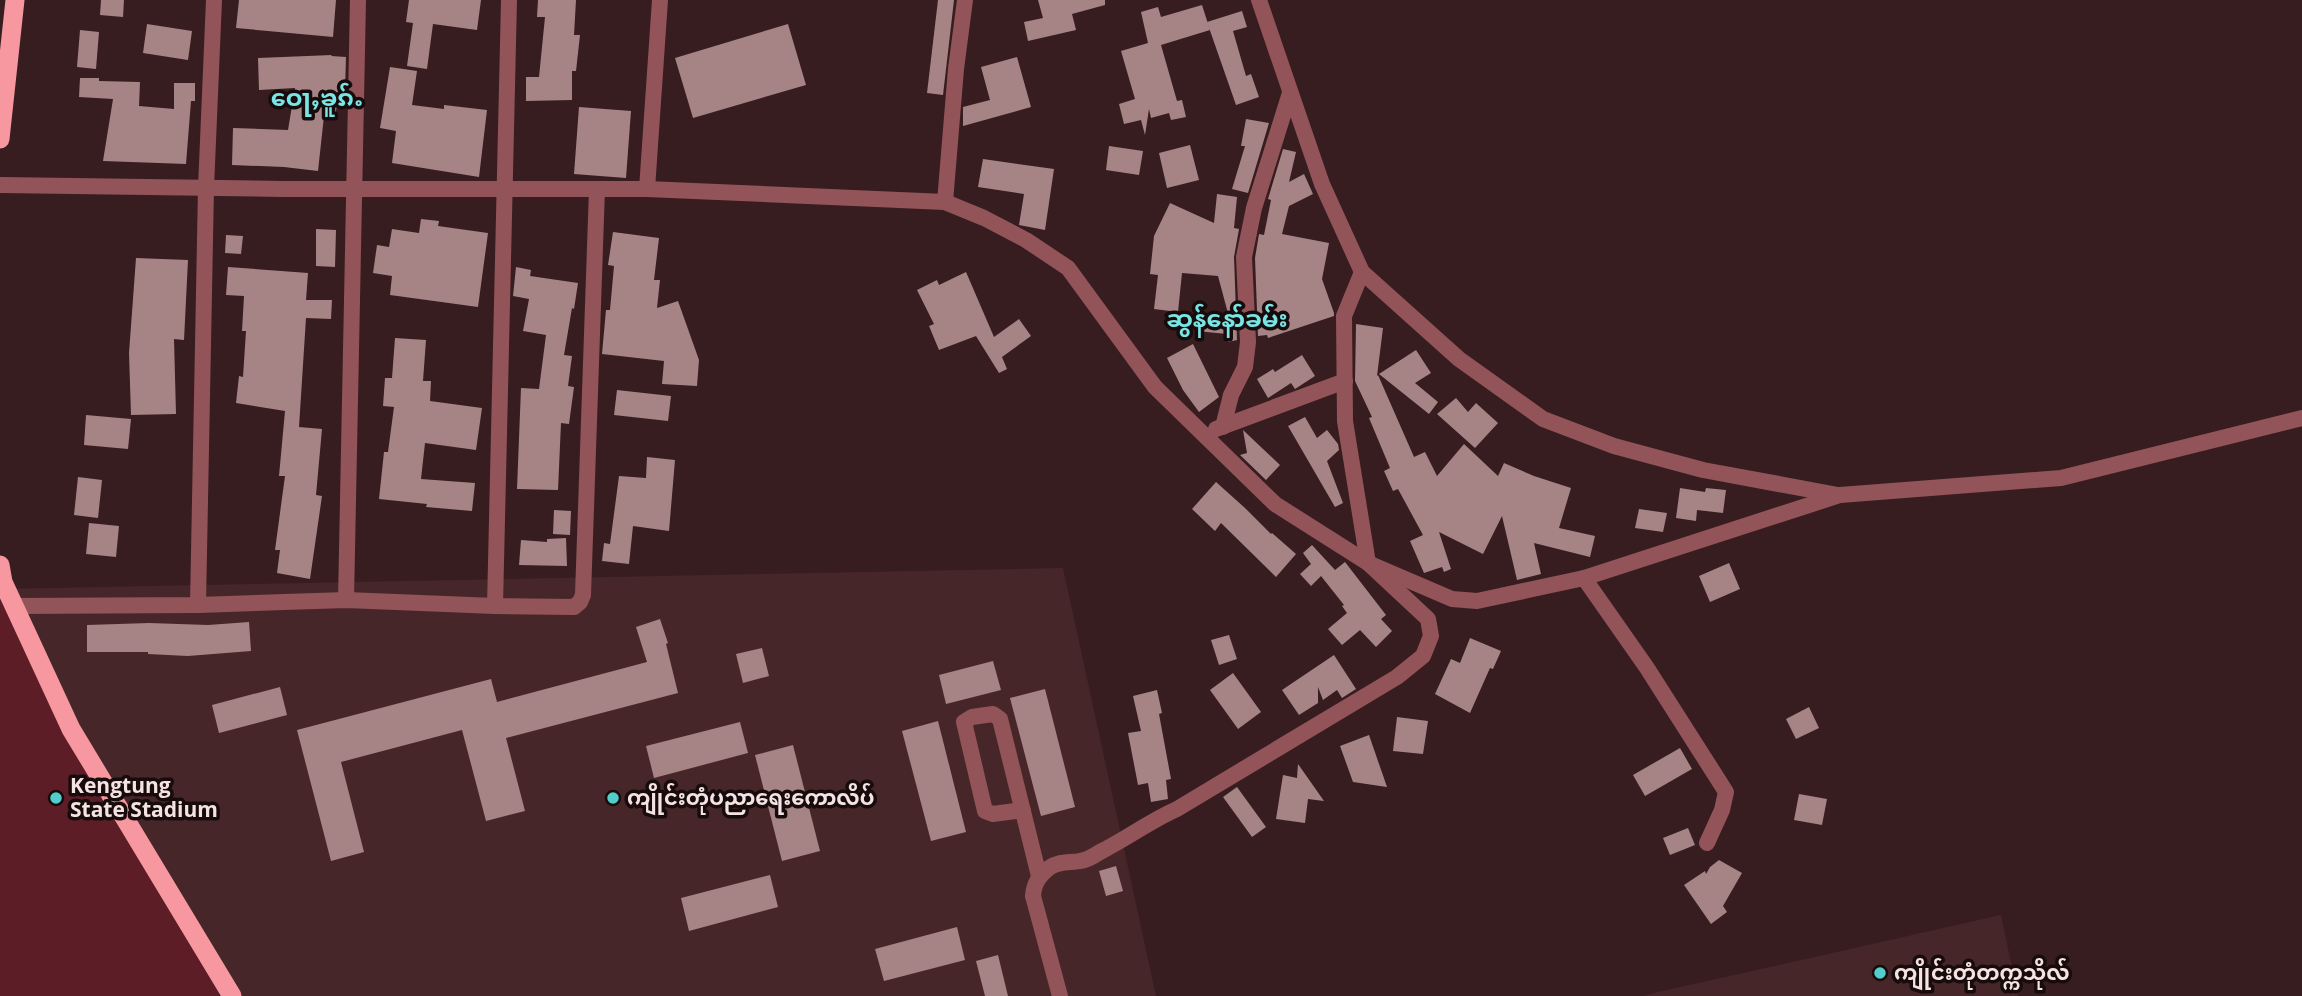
<svg xmlns="http://www.w3.org/2000/svg" width="2302" height="996" viewBox="0 0 2302 996" font-family="'Open Sans','Noto Sans Myanmar',sans-serif">
	<style>
		.built { fill: #472629 }
		.green { fill: #5c1d27 }
		.building { fill: #a68486 }
		.lines { fill: none; stroke-linecap: round; stroke-linejoin: round }
		.minor { stroke: #925459; stroke-width: 16 }
		.trunk { stroke: #f798a0; stroke-width: 19 }
		.poi-dot { fill: #52cdcc; stroke: #170b0c; stroke-width: 2.5 }
		.labels { text-anchor: middle; stroke-width: 7; stroke-linejoin: round; paint-order: stroke }
		.poi-label { font-size: 21px; font-weight: bold; fill: #f5e2e3; stroke: #170b0c; text-anchor: start }
		.quarter-label { font-size: 24px; font-weight: bold; fill: #79e5e4; stroke: #170b0c }
	</style>
	<rect width="100%" height="100%" fill="#371d20"/>
	<g class="built">
		<path d="M1063 568 1156 996H226L0 600V589Z"/>
		<path d="M2001 915 2018 996H1644L1654 993Z"/>
	</g>
	<path class="green" d="M0 600 226 996H0Z"/>
	<g class="building">
		<path d="M101 0H124L123 17 100 15Z"/>
		<path d="M239 0H336L333 37 236 28Z"/>
		<path d="M409 0H481L477 30 433 24 427 69 407 66 413 23 406 22Z"/>
		<path d="M538 0H576L574 35H580L576 71H572V100L526 101V77H539L545 17H537Z"/>
		<path d="M938 0H954L943 95 927 93Z"/>
		<path d="M1038 0H1105V5L1072 14 1076 30 1028 41 1024 22 1043 18Z"/>
		<path d="M1202 5 1210 30 1161 45 1177 101 1182 100 1186 117 1171 120 1169 113 1151 118 1149 109 1145 135 1141 120 1124 124 1119 104 1135 99 1121 51 1148 43 1141 12 1158 7 1161 17Z"/>
		<path d="M1242 11 1247 27 1233 31 1246 76 1251 74 1259 97 1236 105 1207 22Z"/>
		<path d="M147 24 192 31 188 60 143 53Z"/>
		<path d="M788 24 806 85 693 118 675 58Z"/>
		<path d="M80 30 99 32 96 69 77 67Z"/>
		<path d="M332 55 331 56 346 57 345 90H339L335 118 324 116 318 171 284 167 232 165 233 128 288 130 295 88 259 90 258 58Z"/>
		<path d="M1017 57 1031 107 963 126V107L990 100 981 67Z"/>
		<path d="M390 67 417 71 412 105 444 109V105L487 110 479 177 392 163 396 131 380 128Z"/>
		<path d="M80 78H99V81L140 82 139 106 174 109V83H195V101H191L186 164 103 161 113 99 79 97Z"/>
		<path d="M579 107 631 111 626 178 574 174Z"/>
		<path d="M1246 119 1269 123 1248 193 1232 189 1245 146H1241Z"/>
		<path d="M1190 145 1199 180 1167 188 1159 153Z"/>
		<path d="M1109 146 1143 151 1139 175 1106 170Z"/>
		<path d="M1283 149 1296 152 1289 182 1304 174 1313 194 1289 206 1282 234 1329 243 1322 279 1334 313V316L1268 338 1267 335 1258 336 1255 258 1259 234 1264 235 1271 200 1268 199Z"/>
		<path d="M983 159 1054 169 1045 230 1019 225 1024 194 978 187Z"/>
		<path d="M1217 194 1237 197 1234 228 1239 229 1234 257 1237 340 1228 342 1227 334 1196 331 1197 314 1229 317 1218 276 1182 273 1178 312 1154 309 1158 275 1150 274 1154 236 1170 203 1214 223Z"/>
		<path d="M421 219 439 221 438 226 488 233 478 307 390 295 392 276 373 273 377 245 389 247 392 229 419 233Z"/>
		<path d="M316 229 336 230 335 267 316 266Z"/>
		<path d="M613 232 659 238 654 280H660L657 308 678 301 699 360 697 386 662 384 664 361 602 354 606 310H610L614 266 608 265Z"/>
		<path d="M226 235 243 236 241 254 225 253Z"/>
		<path d="M136 258 188 260 184 340 174 339 176 414 131 415 129 353Z"/>
		<path d="M228 267 308 273 306 300H332L331 319 306 318 299 427 322 429 316 495 322 496 310 579 277 573 280 550H275L285 476H279L285 411 236 403 239 376 243 377 246 331H242L244 296 226 295Z"/>
		<path d="M516 267 531 270 530 276 578 283 574 309 572 308 564 355 572 356 568 386 574 387 569 424 561 423 558 490 517 489 521 388 539 389 546 335 523 331 529 299 513 296Z"/>
		<path d="M966 272 994 337 1019 319 1031 336 1002 357 1007 369 999 373 976 336 939 350 929 326 934 324 917 290 937 280 939 285Z"/>
		<path d="M1356 324 1383 328 1377 376 1378 375 1414 457 1425 452 1437 476 1464 444 1498 476 1504 463 1534 476 1571 488 1559 528 1595 536 1590 557 1534 543 1541 574 1517 580 1502 516 1483 554 1439 532 1451 569 1444 572 1442 567 1424 573 1410 541 1423 535 1398 489 1393 491 1384 471 1390 468 1369 418 1372 417 1355 381Z"/>
		<path d="M395 338 426 340 423 381H431L430 401 482 408 476 450 425 443 421 479 475 483 472 511 426 507 427 504 379 499 384 452H388L394 407 383 406 385 378H392Z"/>
		<path d="M1193 344 1219 397 1199 412 1183 390 1167 358Z"/>
		<path d="M1416 350 1431 373 1415 383 1438 402 1429 414 1379 374Z"/>
		<path d="M1302 355 1315 376 1295 389 1291 383 1268 398 1257 379 1273 369 1275 372Z"/>
		<path d="M617 390 671 396 668 421 614 415Z"/>
		<path d="M1456 398 1468 412 1476 403 1498 423 1475 448 1437 414Z"/>
		<path d="M86 415 131 419 128 449 84 445Z"/>
		<path d="M1305 417 1317 438 1327 430 1338 444 1339 450 1327 461 1343 503 1335 507 1288 426Z"/>
		<path d="M1243 430 1280 465 1266 480 1240 455 1247 453Z"/>
		<path d="M647 457 675 460 669 531 633 526 629 564 602 561 604 543 610 544 619 476 646 478Z"/>
		<path d="M78 477 102 480 98 518 74 515Z"/>
		<path d="M1216 482 1245 508 1271 534 1272 533 1296 554 1276 577 1221 523 1215 531 1192 509Z"/>
		<path d="M1680 488 1705 492 1706 488 1726 490 1723 513 1697 510 1696 521 1676 518Z"/>
		<path d="M1639 509 1667 513 1663 532 1635 528Z"/>
		<path d="M554 510 571 511 570 535 553 534Z"/>
		<path d="M89 523 119 526 116 557 86 554Z"/>
		<path d="M566 538 567 566 519 565 521 540 547 542V539Z"/>
		<path d="M1312 545 1335 570 1345 562 1386 615 1381 619 1392 631 1376 647 1360 630 1342 645 1328 629 1347 613 1342 606 1344 605 1321 576 1311 586 1300 574 1311 564 1303 553Z"/>
		<path d="M1729 563 1740 589 1710 602 1699 576Z"/>
		<path d="M660 619 668 643 666 644 678 693 506 738 525 811 486 821 462 730 341 762 364 852 331 861 297 730 491 679 497 702 647 662 636 627Z"/>
		<path d="M249 622 251 651 188 656 148 654V652H87V625L149 623 208 625Z"/>
		<path d="M1229 635 1237 659 1219 665 1211 640Z"/>
		<path d="M1470 638 1501 651 1493 669 1490 668 1470 713 1435 694 1451 659 1460 663Z"/>
		<path d="M762 648 769 676 743 683 736 654Z"/>
		<path d="M1334 655 1356 689 1342 698 1337 690 1323 700 1318 687V703L1299 715 1282 690Z"/>
		<path d="M993 661 1001 690 946 704 939 675Z"/>
		<path d="M1233 673 1261 712 1238 729 1210 690Z"/>
		<path d="M280 687 287 715 219 733 212 705Z"/>
		<path d="M1045 689 1075 807 1041 816 1010 698Z"/>
		<path d="M1157 690 1162 713 1159 714 1171 779 1166 780 1168 799 1151 802 1148 783 1138 785 1128 733 1141 731 1133 696Z"/>
		<path d="M1809 707 1819 728 1796 739 1786 719Z"/>
		<path d="M1397 717 1428 721 1423 754 1393 751Z"/>
		<path d="M938 721 966 832 931 841 902 731Z"/>
		<path d="M740 722 748 753 654 778 646 746Z"/>
		<path d="M1369 735 1387 787 1353 782 1340 746Z"/>
		<path d="M793 745 820 851 782 861 755 755Z"/>
		<path d="M1680 748 1692 769 1645 796 1633 775Z"/>
		<path d="M1298 764 1324 801 1308 799 1305 823 1276 819 1283 775 1297 778Z"/>
		<path d="M1237 787 1266 827 1252 837 1223 797Z"/>
		<path d="M1799 794 1827 799 1822 825 1794 820Z"/>
		<path d="M1688 828 1695 845 1670 855 1663 838Z"/>
		<path d="M1719 860 1742 873 1723 906 1727 912 1711 924 1684 885 1705 871 1706 874 1710 867Z"/>
		<path d="M1116 866 1123 891 1106 896 1099 871Z"/>
		<path d="M770 875 778 907 689 931 681 898Z"/>
		<path d="M957 927 965 960 884 981 875 949Z"/>
		<path d="M998 955 1008 996H985L976 961Z"/>
	</g>
	<g class="lines">
		<g class="minor">
			<path d="M1259 0 1322 184 1362 272 1459 359 1543 419 1614 446 1703 470 1838 495"/>
			<path d="M0 185 283 189H647L945 202 984 218 1026 240 1068 268 1155 387 1275 504 1368 563 1452 599 1477 601 1584 578 1840 495 2061 478 2302 418"/>
			<path d="M647 189 660 0"/>
			<path d="M945 202 956 69 965 0"/>
			<path d="M1223 427 1231 395 1245 367 1248 342 1244 257 1254 208 1290 93"/>
			<path d="M1216 429 1345 381"/>
			<path d="M1584 578 1647 668 1726 792 1722 810 1707 843"/>
			<path d="M346 600 358 0"/>
			<path d="M198 605 206 188 214 0"/>
			<path d="M14 606 198 605 346 600 495 606 574 607 580 602 583 595 597 189"/>
			<path d="M495 606 509 0"/>
			<path d="M1023 810 993 814 985 811 964 722 972 717 993 714 1000 719 1039 876"/>
			<path d="M1060 996 1033 896C1034 883 1039 876 1049 868 1059 861 1069 863 1080 861 1087 860 1094 856 1100 852 1126 839 1150 821 1177 809L1397 677 1423 656 1431 636 1428 619 1368 563 1345 421 1344 316 1362 272"/>
		</g>
		<g class="trunk">
			<path d="M0 139 15 0"/>
			<path d="M0 565 3 582 71 729 232 996"/>
		</g>
	</g>
	<g class="poi-dot">
		<circle cx="56" cy="798" r="7"/>
		<circle cx="613" cy="798" r="7"/>
		<circle cx="1880" cy="973" r="7"/>
	</g>
	<g class="labels">
		<g class="poi-label">
			<text x="70" y="793">Kengtung<tspan x="70" dy="24">State Stadium</tspan></text>
			<text x="627" y="805">ကျိုင်းတုံပညာရေးကောလိပ်</text>
			<text x="1894" y="980">ကျိုင်းတုံတက္ကသိုလ်</text>
		</g>
		<g class="quarter-label">
			<text x="317" y="106">ဝေႃႇၶူၵ်ႉ</text>
			<text x="1227" y="327">ဆွန်နော်ခမ်း</text>
		</g>
	</g>
</svg>
